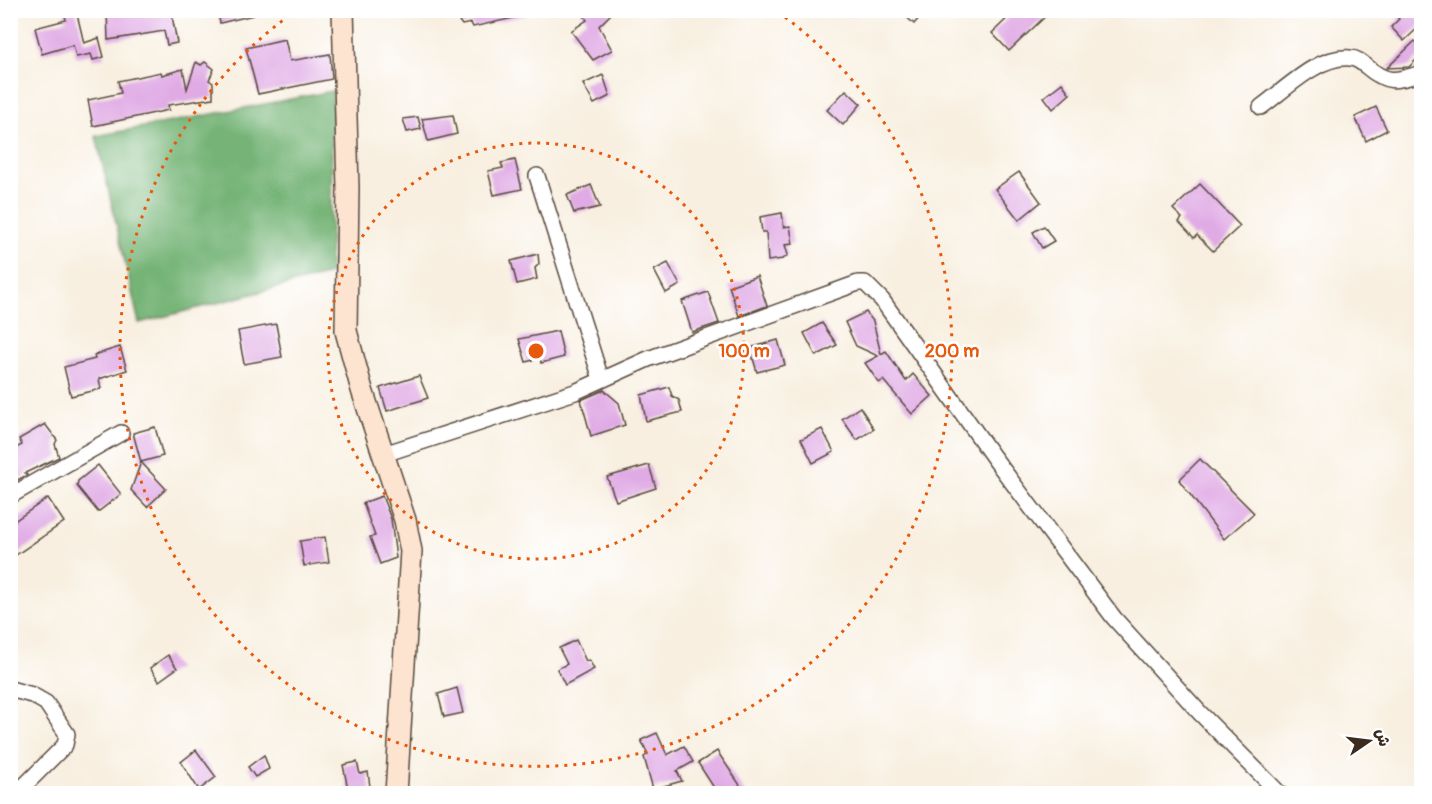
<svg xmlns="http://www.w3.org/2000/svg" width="1432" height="804" viewBox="0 0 1432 804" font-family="Pangolin,'Playpen Sans Arabic',sans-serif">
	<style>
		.forest { fill: #74b476; stroke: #586f4a; stroke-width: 1.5 }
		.building { fill: #e0abe5 }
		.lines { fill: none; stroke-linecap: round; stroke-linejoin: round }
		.minor-casing { stroke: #57483b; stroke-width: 18 }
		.secondary-casing { stroke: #57483b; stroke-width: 24 }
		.minor { stroke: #fff; stroke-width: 15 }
		.secondary { stroke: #fde4d1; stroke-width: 21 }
		.ring { fill: none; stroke: #e8590c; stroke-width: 3; stroke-dasharray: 3 6 }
		.centre { fill: #e8590c; stroke: #fff; stroke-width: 3 }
		.ring-label { font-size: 18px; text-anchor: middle; font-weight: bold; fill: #e8590c; stroke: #fff; stroke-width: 5; stroke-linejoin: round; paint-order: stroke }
	</style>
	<rect width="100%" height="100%" fill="#fff"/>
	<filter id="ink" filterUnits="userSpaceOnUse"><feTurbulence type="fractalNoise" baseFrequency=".0167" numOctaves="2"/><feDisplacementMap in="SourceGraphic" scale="12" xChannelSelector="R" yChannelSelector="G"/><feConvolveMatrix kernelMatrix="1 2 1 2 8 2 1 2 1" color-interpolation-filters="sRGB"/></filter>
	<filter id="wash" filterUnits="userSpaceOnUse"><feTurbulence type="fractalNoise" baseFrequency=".008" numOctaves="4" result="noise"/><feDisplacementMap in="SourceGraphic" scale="24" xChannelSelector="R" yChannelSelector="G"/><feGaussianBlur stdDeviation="1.35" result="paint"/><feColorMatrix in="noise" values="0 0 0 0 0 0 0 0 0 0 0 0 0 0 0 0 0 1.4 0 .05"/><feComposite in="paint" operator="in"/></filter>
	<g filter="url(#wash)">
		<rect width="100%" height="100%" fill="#f8efe0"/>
		<path class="forest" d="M333 91 330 274 139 323 96 136Z"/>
		<g id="blocks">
			<g class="building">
				<path d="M64 10H76L84 43 99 38 104 57 93 60 91 54 76 57 73 45 42 54 35 28 66 20Z"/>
				<path d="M107 10H171L177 43 167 45 164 31 108 40Z"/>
				<path d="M217 10H254V15L220 23Z"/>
				<path d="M451 10H526L527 15 473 27 471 23 462 25Z"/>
				<path d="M580 10H615L599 26 612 50 593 60 571 31 587 20Z"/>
				<path d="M899 10H926L914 24Z"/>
				<path d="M1016 10H1052L1009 51 992 33Z"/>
				<path d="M1391 10H1422V24L1404 41 1391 27 1399 19Z"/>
				<path d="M285 39 290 61 330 54 332 79 258 94 246 48Z"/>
				<path d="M1415 41 1422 47V54L1409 67 1387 68Z"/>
				<path d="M196 62 201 65 205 62 214 69 209 80 213 83V98L168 105 169 110 93 126 88 100 121 93 118 81 161 72 162 75 183 69 187 89Z"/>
				<path d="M603 75 610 96 594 104 583 84Z"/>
				<path d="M1062 83 1070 94 1053 109 1044 97Z"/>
				<path d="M846 90 861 104 843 125 827 110Z"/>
				<path d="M1376 107 1387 130 1366 141 1355 117Z"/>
				<path d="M453 115 457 134 428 141 422 119Z"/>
				<path d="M418 117 421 129 407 132 403 119Z"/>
				<path d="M515 160 522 189 494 195 488 171 503 168 501 163Z"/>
				<path d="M1019 172 1041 202 1019 220 995 189Z"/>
				<path d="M1200 184 1240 226 1213 251 1197 235 1194 238 1179 222 1182 218 1173 209Z"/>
				<path d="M591 185 600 207 574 213 567 195Z"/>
				<path d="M782 213 784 227 790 226 793 244 785 245 788 255 783 259 768 261 766 232H762L760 217Z"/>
				<path d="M1044 226 1054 241 1042 248 1033 232Z"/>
				<path d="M538 254 539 264 535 268 537 279 517 284 511 261Z"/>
				<path d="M668 263 680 285 666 293 654 270Z"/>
				<path d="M757 276 767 306 739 316 729 286Z"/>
				<path d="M708 292 719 323 692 332 682 301Z"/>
				<path d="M866 312 873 321 881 354 886 351 906 381 913 374 932 396 912 414 883 380 879 383 865 363 878 356 856 346 845 322Z"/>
				<path d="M822 323 837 345 816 356 804 333Z"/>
				<path d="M276 324 282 357 244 364 238 331Z"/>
				<path d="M558 331 564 357 541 363 540 358 526 362 519 339Z"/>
				<path d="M778 340 785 365 757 372 750 348Z"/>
				<path d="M120 347 127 370 99 379 101 389 71 396 64 367 95 359 94 355Z"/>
				<path d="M419 376 428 398 387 411 380 388Z"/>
				<path d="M669 387 672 396 679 400 682 412 646 421 641 395Z"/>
				<path d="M604 390 619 403 625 425 591 436 581 400Z"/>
				<path d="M860 407 874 429 857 440 842 419Z"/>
				<path d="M45 424 57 440 55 444 59 457 25 473 27 475 10 484V451L22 445 19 439Z"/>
				<path d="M155 427 163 456 141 462 133 433Z"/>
				<path d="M822 429 834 452 813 463 801 439Z"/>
				<path d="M1200 459 1254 513 1224 539 1179 480Z"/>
				<path d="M141 462 166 489 147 507 131 490Z"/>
				<path d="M98 465 121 494 98 512 77 486 78 481Z"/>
				<path d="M649 465 656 488 616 501 607 477Z"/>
				<path d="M382 496 391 519 396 558 380 564 370 537 375 536 363 503Z"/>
				<path d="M48 498 64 522 10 559V524Z"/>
				<path d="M325 537 329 562 304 566 300 541Z"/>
				<path d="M576 640 586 661 589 660 594 669 565 685 557 669 567 664 559 648Z"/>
				<path d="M168 655 177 668 159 681 150 668Z"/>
				<path d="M457 688 463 713 444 717 438 694Z"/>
				<path d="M657 733 667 755 684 746 693 762 677 771 682 781 653 789 644 757 648 754 641 740Z"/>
				<path d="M196 750 216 777 199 790 181 762Z"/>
				<path d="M717 751 746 794H718L698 763Z"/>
				<path d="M264 755 269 769 255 777 248 767Z"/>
				<path d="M357 762 360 774 368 772 371 794H349L343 765Z"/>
			</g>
		</g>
	</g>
	<g filter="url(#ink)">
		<use href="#blocks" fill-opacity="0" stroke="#57483b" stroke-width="1.5"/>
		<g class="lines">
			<defs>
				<g id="minor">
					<path d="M1261 107C1285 90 1318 55 1350 58 1356 58 1361 62 1366 66 1388 85 1396 81 1422 73"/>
					<path d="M537 176 601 379"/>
					<path d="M384 454 575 392 648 359 858 283H865L882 300 994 458 1114 618 1200 713 1280 794"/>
					<path d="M10 496 121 433"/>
					<path d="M10 689 32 695 46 703 67 734 65 745 16 794"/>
				</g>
				<path id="secondary" d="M343 10 348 188 346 331 362 390 405 520 411 551 396 794"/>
			</defs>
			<use href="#minor" class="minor-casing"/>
			<use href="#secondary" class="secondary-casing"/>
			<use href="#minor" class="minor"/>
			<use href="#secondary" class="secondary"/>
		</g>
	</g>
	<g class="ring">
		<circle cx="536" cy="351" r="208"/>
		<path d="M778 12A416 416 0 1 1 294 12"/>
	</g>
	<circle cx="536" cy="351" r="9" class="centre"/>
	<g class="ring-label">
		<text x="744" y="357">100 m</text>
		<text x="952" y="357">200 m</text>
	</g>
	<rect width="1432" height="804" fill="none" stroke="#fff" stroke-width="36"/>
	<g transform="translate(1369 741) rotate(76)" stroke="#ffffff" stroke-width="4.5" paint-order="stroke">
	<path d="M0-4.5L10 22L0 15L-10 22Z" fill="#3b2a1e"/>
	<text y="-9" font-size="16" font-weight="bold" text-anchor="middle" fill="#3b2a1e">ش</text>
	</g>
</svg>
